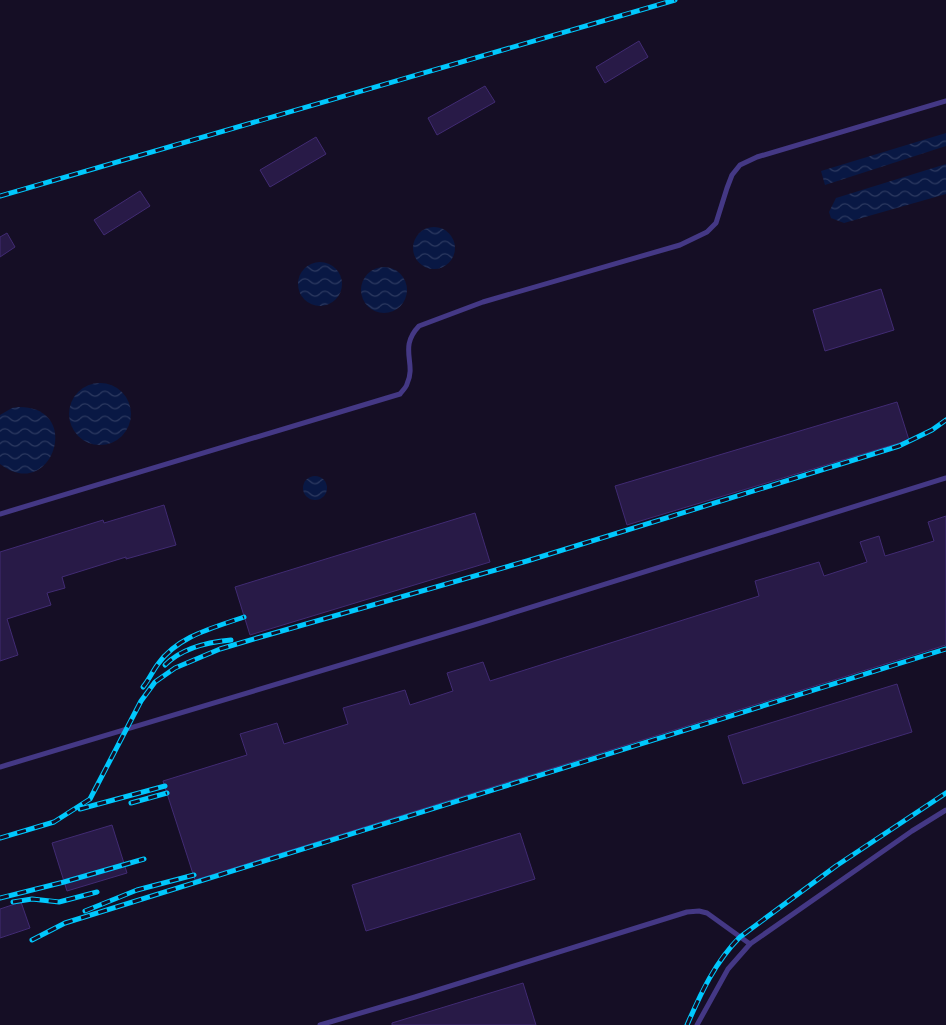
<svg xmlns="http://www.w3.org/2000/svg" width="946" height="1025" viewBox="0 0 946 1025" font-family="Inter,sans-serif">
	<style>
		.water { fill: url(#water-waves) }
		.building { fill: #281a47; stroke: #412b73 }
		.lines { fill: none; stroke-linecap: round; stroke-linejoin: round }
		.service { stroke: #443885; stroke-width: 5 }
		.rail-casing { stroke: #00c8fd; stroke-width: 5 }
		.rail { stroke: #150e25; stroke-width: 3; stroke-dasharray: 9; stroke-linecap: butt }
	</style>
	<defs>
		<pattern id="water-waves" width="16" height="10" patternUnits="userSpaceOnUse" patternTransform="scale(1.25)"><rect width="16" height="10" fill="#091844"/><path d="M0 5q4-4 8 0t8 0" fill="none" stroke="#2c3960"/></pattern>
	</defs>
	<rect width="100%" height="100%" fill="#150e25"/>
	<g class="water">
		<path d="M946 133V146L825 185 821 171Z"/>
		<path d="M946 164V194L844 223 831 218 829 212 836 198Z"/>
		<circle cx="434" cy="248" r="21"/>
		<circle cx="320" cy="284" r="22"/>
		<circle cx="384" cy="290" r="23"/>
		<circle cx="100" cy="414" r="31"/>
		<path d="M18 407C85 406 51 504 0 464V415L12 408Z"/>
		<circle cx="315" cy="488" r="12"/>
	</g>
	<g class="building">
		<path d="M639 41 648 57 605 83 596 67Z"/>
		<path d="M485 86 495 102 437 135 428 118Z"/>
		<path d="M316 137 326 154 270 187 260 170Z"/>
		<path d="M140 191 150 206 104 235 94 220Z"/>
		<path d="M7 233 15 247 0 257V237Z"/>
		<path d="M881 289 894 330 825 351 813 310Z"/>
		<path d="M897 402 909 440 627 525 615 486Z"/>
		<path d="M164 505 176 545 126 559V557L62 577 65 588 47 593 51 605 7 619 18 655 0 661V552L103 520 104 523Z"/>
		<path d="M475 513 490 562 250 635 235 587Z"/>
		<path d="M946 516V645L195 880 163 781 247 755 240 734 277 723 284 744 348 724 343 708 405 690 410 705 453 691 447 673 483 662 490 681 759 596 755 581 819 562 824 576 867 562 860 542 879 536 885 556 934 541 928 522Z"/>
		<path d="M897 684 912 732 743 784 728 736Z"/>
		<path d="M112 825 127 873 67 891 52 843Z"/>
		<path d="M520 833 535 879 366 931 352 885Z"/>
		<path d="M21 902 30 928 0 938V909Z"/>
		<path d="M523 983 536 1025H392V1023Z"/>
	</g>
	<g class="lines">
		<g class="service">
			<path d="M0 514 400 394C402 391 406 388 407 384 417 363 398 348 419 326L483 302 680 245 707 232 716 223 727 188 732 175 740 165 757 157 946 101"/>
			<path d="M0 767 474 625 946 478"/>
			<path d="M320 1025 415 997 687 912 699 911 707 913 750 944"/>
			<path d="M697 1025 728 969 750 944 912 831 946 810"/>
		</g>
		<defs>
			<g id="rail">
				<path d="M0 196 675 0"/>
				<path d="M165 665C182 648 208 642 231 640"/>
				<path d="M143 687C149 680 152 672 158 664 178 636 213 628 244 617"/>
				<path d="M131 803 167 793"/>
				<path d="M80 809 165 786"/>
				<path d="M0 838 54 822 90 799 141 701 155 682 175 668 220 649 257 638 527 561 899 446 932 430 946 420"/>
				<path d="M0 898 64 882 144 859"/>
				<path d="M13 902 32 899 59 902 97 892"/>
				<path d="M85 911 137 890 194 875"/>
				<path d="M32 940 65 923 946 649"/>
				<path d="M687 1025C701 993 715 962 740 937L836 866 946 793"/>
			</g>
		</defs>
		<use href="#rail" class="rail-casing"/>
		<use href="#rail" class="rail"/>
	</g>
</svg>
